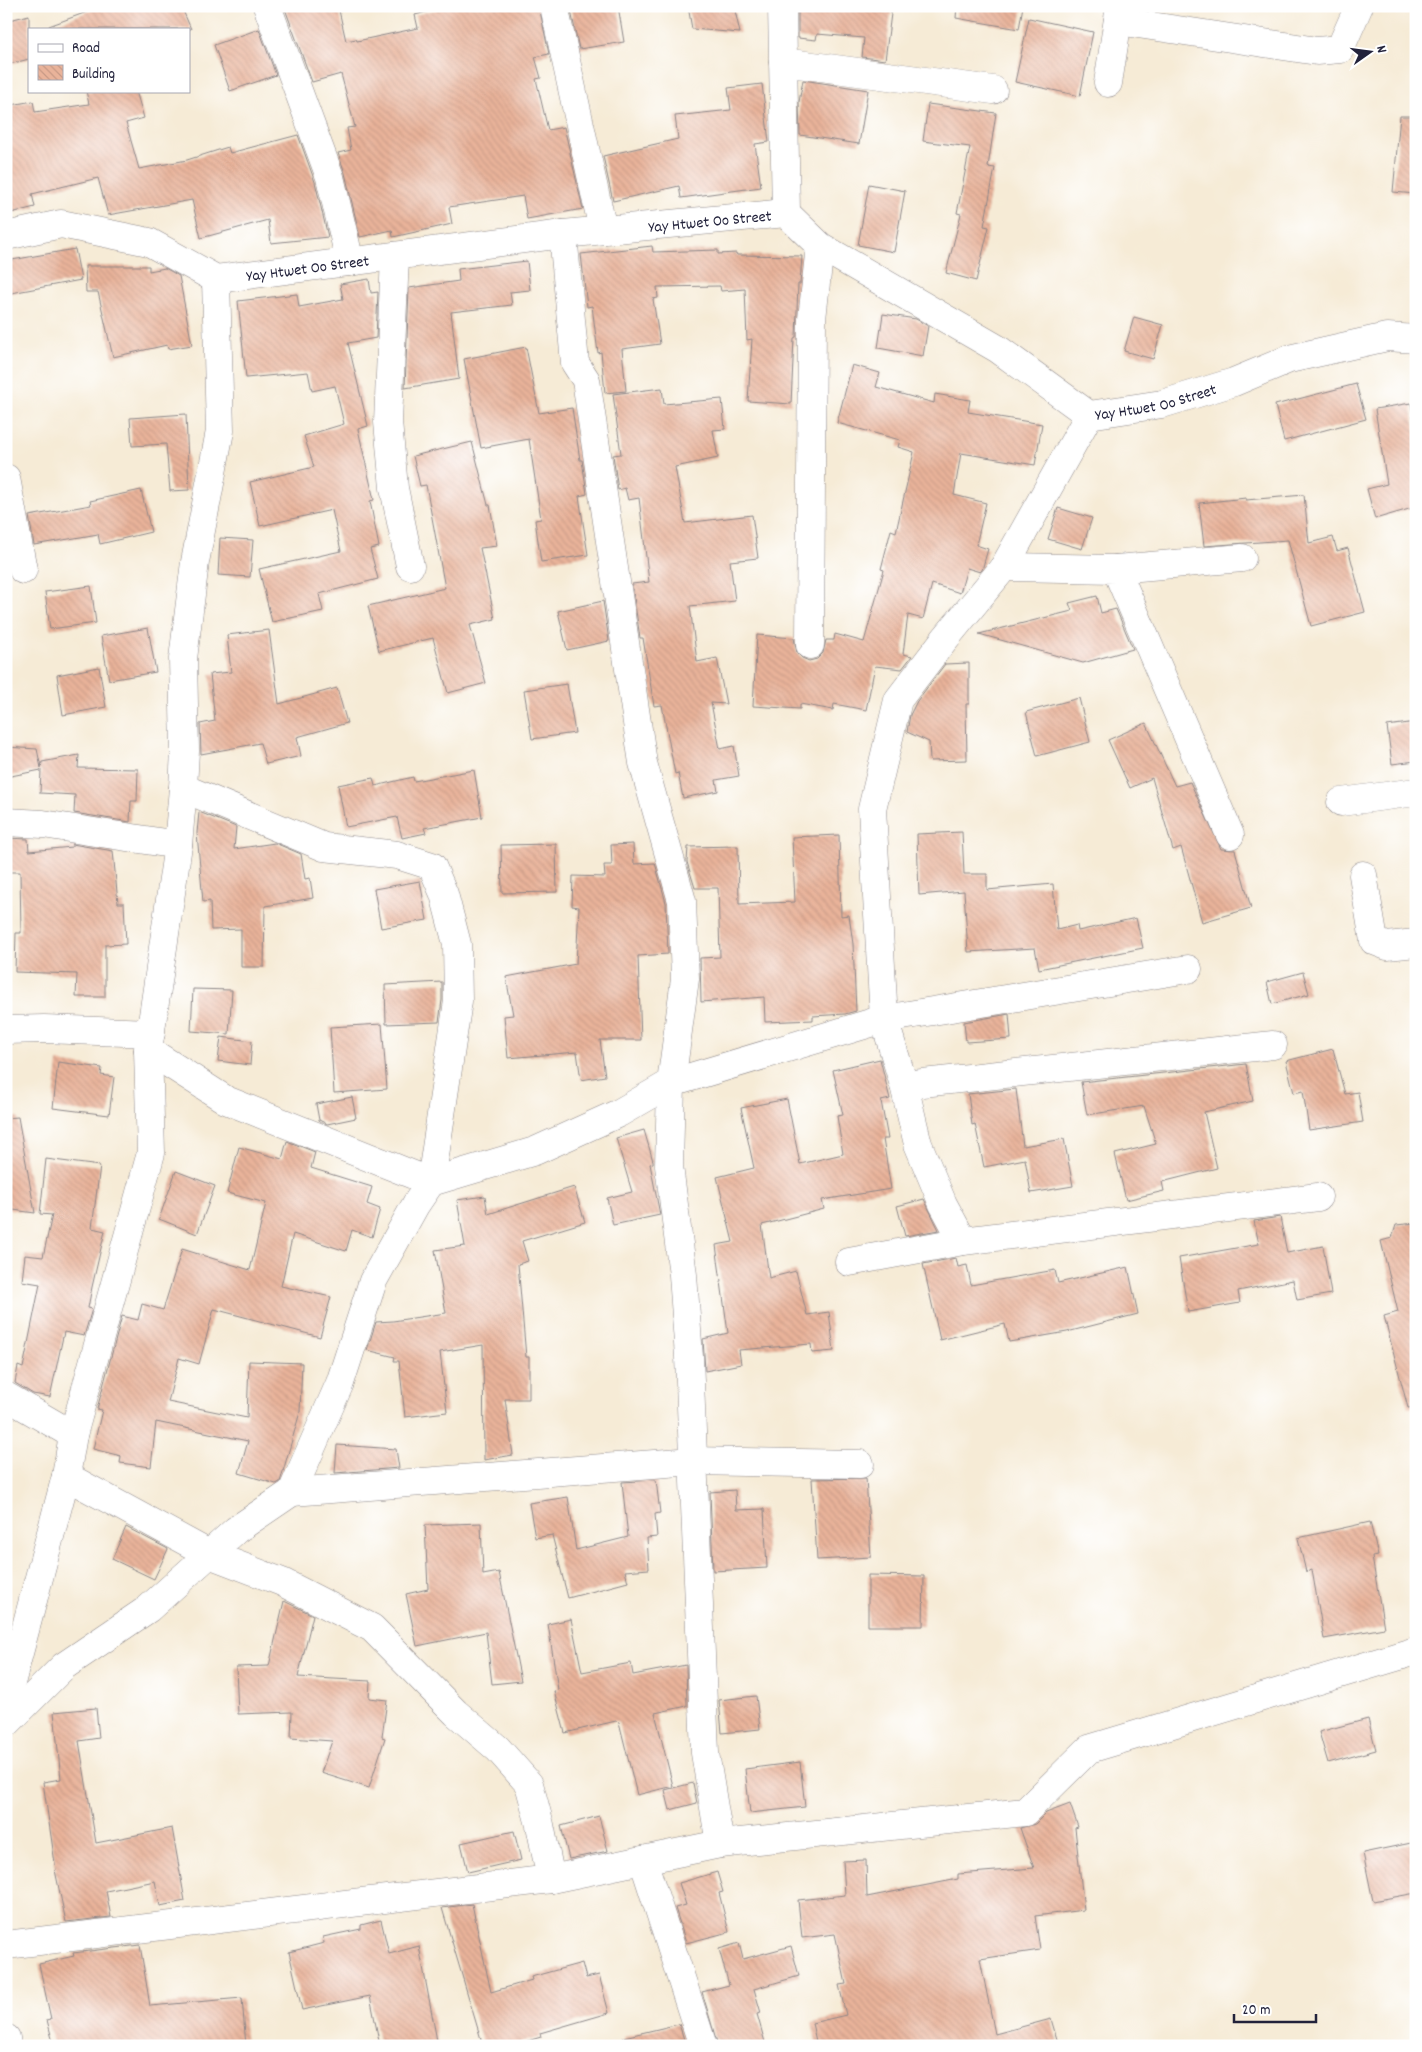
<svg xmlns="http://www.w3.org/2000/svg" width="1422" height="2052" viewBox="0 0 1422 2052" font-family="Dekko,sans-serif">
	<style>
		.building { fill: url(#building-back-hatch) }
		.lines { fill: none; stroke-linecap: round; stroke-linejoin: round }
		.minor-casing { stroke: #8c8688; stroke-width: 29 }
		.minor { stroke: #fff; stroke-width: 28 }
		.labels { text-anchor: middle; stroke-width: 4.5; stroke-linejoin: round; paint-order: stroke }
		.street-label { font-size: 16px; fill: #22223b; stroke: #fff }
	</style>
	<defs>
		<pattern id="building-back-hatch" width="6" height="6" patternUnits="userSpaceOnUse" patternTransform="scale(1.25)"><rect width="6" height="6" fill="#e9b39a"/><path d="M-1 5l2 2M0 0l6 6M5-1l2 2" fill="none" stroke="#c89a86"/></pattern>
	</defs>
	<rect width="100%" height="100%" fill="#fff"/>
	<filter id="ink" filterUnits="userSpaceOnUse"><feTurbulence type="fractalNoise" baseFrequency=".02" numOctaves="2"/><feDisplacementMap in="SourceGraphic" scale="10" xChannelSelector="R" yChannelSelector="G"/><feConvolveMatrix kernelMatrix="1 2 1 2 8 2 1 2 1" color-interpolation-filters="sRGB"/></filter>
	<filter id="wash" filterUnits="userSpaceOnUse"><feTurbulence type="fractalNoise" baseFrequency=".0096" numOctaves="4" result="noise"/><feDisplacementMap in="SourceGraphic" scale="20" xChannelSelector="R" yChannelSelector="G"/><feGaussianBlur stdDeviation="1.12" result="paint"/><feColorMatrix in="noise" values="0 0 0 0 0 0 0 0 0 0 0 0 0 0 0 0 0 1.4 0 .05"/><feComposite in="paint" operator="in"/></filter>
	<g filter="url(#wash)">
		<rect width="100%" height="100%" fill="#f6ebd6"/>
		<g id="blocks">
			<g class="building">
				<path d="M103 6H181L191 29H49V26Z"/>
				<path d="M284 6H338L346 41 356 39 357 41 418 28 415 15 449 6H539L549 54 535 57 541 78 536 79 548 130 564 127 583 209 527 219 523 196 449 207 452 224 393 237 392 230 360 237 345 173 338 153 351 150 347 128 355 127 341 74 312 82Z"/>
				<path d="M570 6H618L624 42 579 49Z"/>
				<path d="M688 6H734L740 33 692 29Z"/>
				<path d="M798 6H892L885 60 862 57 864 38 817 34 816 40 798 38Z"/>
				<path d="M957 6H1023L1019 29 956 18Z"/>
				<path d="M29 15V59L6 65V21Z"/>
				<path d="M1029 18 1093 32 1080 96 1015 82Z"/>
				<path d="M259 29 276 75 230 91 214 45Z"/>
				<path d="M803 80 868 90 859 144 800 135 799 102Z"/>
				<path d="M762 84 769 142 755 144 761 187 681 198 679 186 613 201 603 156 678 139 675 116 731 110 728 88Z"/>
				<path d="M86 91H136L144 118 126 123 139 169 187 160 228 147 230 153 298 135 315 182 328 237 271 243 268 220 201 238 192 200 108 215 98 178 32 194 35 207 11 213 9 205H6V106L33 101 35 112 89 104Z"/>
				<path d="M928 104 996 113 988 167 995 168 984 226 989 227 976 281 946 273 961 214 957 213 970 147 923 141Z"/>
				<path d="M1400 116H1416V194L1393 192Z"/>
				<path d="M869 184 905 191 894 252 858 245Z"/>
				<path d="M652 246 653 252 718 250V254L736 253 737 255 802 256 800 284H798L796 337 794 338 791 404 748 401 752 339 747 340 745 289 721 291 720 286 657 287 658 298 653 299 660 344 622 349 626 391 605 393 601 352 598 353 592 306 587 307 581 254Z"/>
				<path d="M75 249 81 280 6 294V261Z"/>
				<path d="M527 261 530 290 510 292 512 305 451 312 459 379 405 388 409 288 459 281 458 269Z"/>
				<path d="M85 266H149V271L165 268 179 276 192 345 168 349 167 345 113 357 98 292H86Z"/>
				<path d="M369 279 371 293 378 292 376 338 348 343 368 426 358 429 374 500 370 501 379 547 370 549 378 579 319 594 323 611 272 622 259 569 341 551 332 510 260 526 250 482 314 467 304 436 344 424 335 386 312 391 308 372 246 378 238 301 297 294 299 307 343 299 340 284Z"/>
				<path d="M883 314 916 319 928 326 923 356 878 348Z"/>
				<path d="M1134 317 1163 325 1153 359 1124 351Z"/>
				<path d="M526 347 539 413 572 408 580 460H582L587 494 579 496 588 555 541 562 535 520 541 519 529 439 481 448 464 359Z"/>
				<path d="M852 365 880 373 876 387 934 403 935 394 970 400 968 412 1042 424 1035 465 961 453 954 495 986 503 976 545 988 549 982 570 980 572 967 568 960 593 932 584 923 619 908 615 903 654 912 656 902 669 875 666 866 710 834 704 833 710 800 704V709L753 706 757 635 794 638 797 653 802 658 809 661 817 659 823 653 826 640H834L835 634 864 642 884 570 881 569 891 530 896 532 914 452 898 447 900 440 837 423Z"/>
				<path d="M1356 384 1366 419 1284 441 1275 405Z"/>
				<path d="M662 388 664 404 722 399 725 429 713 430 718 458 675 467 685 523 752 515 758 558 730 561 735 601 690 606 697 662 717 658 726 704 711 703 720 749 734 746 739 776 716 780 718 791 683 798 678 773 675 774 662 705 654 706 643 638H640L632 584 649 582 639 498 628 500 625 488 618 490 613 455 621 454 613 394Z"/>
				<path d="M1411 403 1416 435V507L1375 519 1367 489 1387 484 1375 409Z"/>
				<path d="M186 414 189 490 170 491 166 444 132 446 130 418Z"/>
				<path d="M472 442 488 505H490L497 546 480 548 495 619 470 625 486 683 448 693 433 638 379 651 368 606 445 588 426 485 420 486 413 456Z"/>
				<path d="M141 490 151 532 100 544 98 534 34 545 29 516 91 505 90 501Z"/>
				<path d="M1304 495 1309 543 1333 537 1337 551 1348 548 1365 612 1311 626 1288 540 1204 546 1199 503 1246 498V500Z"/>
				<path d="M1058 508 1092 518 1082 549 1048 539Z"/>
				<path d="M220 538 253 540 250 577 218 575Z"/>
				<path d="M91 586 96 623 50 629 45 592Z"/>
				<path d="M1097 596 1101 613 1116 609 1133 649 1083 663 979 634 1072 611 1069 603Z"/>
				<path d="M603 601 609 641 567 650 558 611Z"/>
				<path d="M148 628 156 672 109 680 101 636Z"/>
				<path d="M269 630 279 704 337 688 347 723 297 737 301 756 266 764 260 743 201 754 200 724 215 721 210 674 231 672 227 635Z"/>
				<path d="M969 663V704H966L967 760 930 761 929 742 907 732 910 715 917 701 945 664Z"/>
				<path d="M99 667 106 707 63 715 57 675Z"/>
				<path d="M567 684 575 733 532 739 524 690Z"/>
				<path d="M1079 698 1090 742 1037 756 1026 712Z"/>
				<path d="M1416 722V761L1392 764 1387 726Z"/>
				<path d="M1146 723 1175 786 1190 782 1221 849 1235 850 1251 908 1202 922 1181 847 1173 850 1152 778 1130 788 1108 740Z"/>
				<path d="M6 747 37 749 41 768 42 762 79 755 78 768 138 769 137 801H131L130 822 74 813 75 795 40 793 41 770 6 777Z"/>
				<path d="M474 770 482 817 424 828 426 833 402 838 397 817 346 827 338 785 373 778 375 786 413 777 414 781Z"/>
				<path d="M199 812 236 827 234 849 275 843 301 854 305 879 310 878 313 898 265 906 264 967H241V929L211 930 210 901 203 902 197 833Z"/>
				<path d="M962 832 964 874H987V890L1053 884 1057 930 1077 925 1078 931 1136 918 1143 948 1039 969 1035 948 968 952 964 891 919 895 917 834Z"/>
				<path d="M839 835 841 916 849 915 853 944 856 1011 845 1014 813 1016V1020L765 1022 764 997 701 1002 700 958 720 957 718 888H695L687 862 688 847 738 846 739 904 795 902 792 837Z"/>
				<path d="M6 838 28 839 29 851 72 847V844L113 851 118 903H124L126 944 105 945V997H76L77 974 15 972 16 933H21L20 872H6Z"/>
				<path d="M556 844 557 892 502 893 501 845Z"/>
				<path d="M633 844 634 864 655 863 666 903 668 954 638 956 641 1040H600L605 1076 581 1080 577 1052 508 1058 504 1016 513 1015 506 977 576 964 579 907 572 906 573 876 605 877 604 865H612L611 845Z"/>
				<path d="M420 881 427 920 381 928 374 889Z"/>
				<path d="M1303 972 1309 994 1272 1004 1267 982Z"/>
				<path d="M442 982V1000L439 1022 386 1024 385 985Z"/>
				<path d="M193 989 232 990 229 1034 191 1031Z"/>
				<path d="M1009 1014 1011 1039 966 1042 964 1022Z"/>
				<path d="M382 1024 387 1089 334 1093 330 1027Z"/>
				<path d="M221 1037 252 1041 250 1065 218 1061Z"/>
				<path d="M1333 1049 1345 1094 1358 1092 1363 1122 1309 1130 1303 1091 1294 1093 1286 1061Z"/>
				<path d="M880 1059 890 1099 881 1101 888 1139H883L891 1189 822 1200 824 1209 762 1225 769 1278 796 1271 807 1315 829 1312 834 1351 812 1353 811 1344 739 1350 741 1364 705 1371 703 1339 728 1333 716 1245 733 1242 717 1177 754 1168 741 1108 787 1099 800 1164 843 1154 837 1116 843 1115 833 1070Z"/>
				<path d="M58 1062 102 1068 101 1075 114 1077 109 1115 53 1108Z"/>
				<path d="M1246 1064 1253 1101 1204 1112 1217 1168 1162 1182 1164 1191 1126 1200 1115 1154 1156 1144 1144 1106 1087 1115 1081 1082Z"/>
				<path d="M1016 1089 1023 1146 1064 1139 1073 1186 1031 1193 1025 1159 984 1167 975 1124 972 1125 968 1094Z"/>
				<path d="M352 1097 356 1118 327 1124 319 1120 316 1104Z"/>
				<path d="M18 1117 35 1213 6 1209V1118Z"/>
				<path d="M644 1130 653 1161V1163L650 1164 660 1215 613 1225 607 1198 632 1192 616 1138Z"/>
				<path d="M287 1141 315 1152 311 1168 372 1187 367 1204 380 1209 372 1237 352 1230 346 1251 293 1234 281 1286 331 1297 320 1337 214 1309 199 1364 179 1358 168 1402 247 1418 249 1361 302 1363 300 1412 280 1482 276 1484 239 1473 248 1441 156 1422 151 1467 120 1463 121 1456 93 1449 102 1410 97 1409 122 1316 138 1320 142 1304 163 1310 182 1249 250 1270 266 1203 227 1193 239 1147 282 1159Z"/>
				<path d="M46 1159 100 1166 92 1228 105 1231 92 1287 88 1308 92 1309 84 1336 64 1332 50 1397 33 1394 15 1383 18 1366 23 1368 40 1284 22 1281 25 1255 43 1257 52 1215 40 1214Z"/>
				<path d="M176 1171 215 1186 197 1234 159 1219Z"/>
				<path d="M574 1187 585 1222 522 1241 528 1261 518 1264 526 1357H529V1399H505L513 1455 484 1460 483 1345 440 1352 447 1412 405 1417 399 1361H394L395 1357 367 1350 376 1322 393 1321 446 1313 435 1250 465 1246 457 1200 485 1196 488 1214Z"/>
				<path d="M924 1199 939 1230 905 1236 897 1206Z"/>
				<path d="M1280 1217 1287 1253 1323 1246 1331 1294 1297 1300 1293 1280 1238 1291 1240 1303 1188 1312 1179 1258 1259 1244 1254 1221Z"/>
				<path d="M1416 1223V1407L1408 1408 1384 1316 1398 1312 1381 1241 1392 1238 1396 1225Z"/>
				<path d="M956 1258 958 1267 967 1265 971 1285 1055 1270 1058 1283 1128 1267 1138 1314 1067 1332 1009 1342 1005 1324 940 1340 923 1264Z"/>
				<path d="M337 1445 396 1449 399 1468 335 1473Z"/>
				<path d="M866 1478 871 1557 817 1560 812 1479Z"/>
				<path d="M656 1480 660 1513 655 1514 657 1537 647 1538 649 1569 625 1571 628 1582 568 1598 552 1535 535 1538 529 1503 568 1497 576 1550 628 1537 622 1482Z"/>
				<path d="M735 1490 736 1510 764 1509 767 1568 713 1571 710 1492Z"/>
				<path d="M1370 1522 1378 1556 1372 1557 1384 1628 1324 1639 1312 1570 1306 1572 1298 1538Z"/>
				<path d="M481 1523 483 1575 499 1572 521 1681 492 1684 486 1632 417 1646 406 1594 428 1589 425 1525Z"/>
				<path d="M126 1527 168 1549 154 1579 112 1559Z"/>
				<path d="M868 1575 924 1576 923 1626H868Z"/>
				<path d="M284 1601 313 1615 298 1677 370 1681 369 1698 387 1700 382 1737 385 1738 369 1788 321 1773 332 1741 291 1738 292 1712 238 1714 236 1667 269 1666Z"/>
				<path d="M571 1619 582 1672 631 1663 633 1675 686 1665 687 1706 655 1713 673 1786 637 1795 619 1722 616 1721 565 1733 554 1691 558 1690 548 1624Z"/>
				<path d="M756 1696 760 1729 722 1733 719 1700Z"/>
				<path d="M96 1708 99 1738 79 1741 96 1843 172 1828 185 1901 160 1906 155 1881 106 1891 111 1917 66 1922 55 1870H56L43 1782 61 1779 54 1712Z"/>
				<path d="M1368 1719 1376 1750 1328 1763 1319 1732Z"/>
				<path d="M800 1762 805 1807 750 1813 745 1769Z"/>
				<path d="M693 1783 697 1803 670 1810 665 1790Z"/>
				<path d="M1070 1804 1078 1827 1075 1828 1084 1910 1035 1916 1040 1950 980 1959 995 2034 1051 2019 1059 2046H817L812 2023 846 2015 839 1985 846 1984 835 1934 802 1938 798 1900 845 1895 843 1861 866 1860 867 1897 958 1879V1874L1034 1868 1020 1828 1035 1824 1046 1813Z"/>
				<path d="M599 1816 608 1851 569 1859 561 1826Z"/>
				<path d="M514 1831 521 1860 468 1872 461 1843Z"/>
				<path d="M1416 1842V1893L1373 1901 1363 1853Z"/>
				<path d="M717 1872 723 1892 719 1893 729 1932 686 1943 675 1908 686 1905 679 1883Z"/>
				<path d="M472 1904 491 1992 532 1980 531 1977 582 1963 586 1978 599 1975 609 2013 540 2033 541 2037 511 2046H483L442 1908Z"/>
				<path d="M381 1920 389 1954 419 1946 438 2046H380L370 1996 302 2010 289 1952 324 1943 323 1937 361 1929V1925Z"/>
				<path d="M739 1943 743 1959 791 1946 799 1976 754 1989 761 2013 757 2014 766 2046H718L702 1992 729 1985 719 1949Z"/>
				<path d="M140 1945 150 2006 242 1998 246 2046H54L47 2020 51 2019 39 1964 74 1956 73 1953Z"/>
				<path d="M679 2024 686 2046H625L624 2037Z"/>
			</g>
		</g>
	</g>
	<g filter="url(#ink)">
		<use href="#blocks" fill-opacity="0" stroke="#8c8688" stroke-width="1"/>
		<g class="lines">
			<defs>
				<g id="minor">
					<path d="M267 6 330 177 350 262"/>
					<path d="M554 6 603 230"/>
					<path d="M782 6 786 213"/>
					<path d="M1118 21 1317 51 1340 49 1359 6"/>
					<path d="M783 62 993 90"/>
					<path d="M1108 83 1120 6"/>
					<path d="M563 234 575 363 586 380 643 763 682 901 685 979 671 1083 669 1166 683 1275 689 1357 705 1753 720 1844"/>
					<path id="s1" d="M6 236 61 224 149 242 216 279 563 234 786 213 820 246 998 349 1089 415 1162 404 1234 382 1289 359 1387 337 1416 339"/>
					<path d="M395 256 388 422 394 488 410 566"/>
					<path d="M6 478 23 570"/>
					<path d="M1004 567 1116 569 1230 835"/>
					<path d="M1116 569 1242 558"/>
					<path d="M810 645 812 319 820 246"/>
					<path d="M1341 802 1416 792"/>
					<path d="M6 822 43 824 178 845"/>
					<path d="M1363 875 1374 941 1387 946 1416 943"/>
					<path d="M6 1030 44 1029 151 1033"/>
					<path d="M148 1050 226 1100 431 1182 535 1151 619 1113 671 1083 884 1019 1188 969"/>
					<path d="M904 1085 1273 1045"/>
					<path d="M963 1241 943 1204 918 1144 904 1085 884 1019 872 809 898 700 944 640 1004 567 1089 415"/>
					<path d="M849 1262 963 1241 1318 1197"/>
					<path d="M6 1396 73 1435"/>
					<path d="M66 1476 209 1554 282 1582 372 1628 456 1713 498 1749 529 1784 540 1825 551 1879"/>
					<path d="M292 1492 693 1461 860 1464"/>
					<path d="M6 1702 66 1476 73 1435 151 1153 148 1050 178 845 183 788 185 751 183 659 195 562 220 431 216 279"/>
					<path d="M6 1724 64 1666 148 1609 236 1530 292 1492 340 1383 373 1281 416 1204 431 1182 458 1001 457 944 444 894 432 866 397 855 324 847 183 788"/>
					<path d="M643 1860 703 2046"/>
					<path d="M6 1945 551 1879 720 1844 1025 1812 1089 1749 1416 1651"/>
					<path d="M6 2038 7 2046"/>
				</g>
			</defs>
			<use href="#minor" class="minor-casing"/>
			<use href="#minor" class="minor"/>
		</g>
	</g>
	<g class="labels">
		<g class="street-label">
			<text dy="6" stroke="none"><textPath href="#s1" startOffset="720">Yay Htwet Oo Street</textPath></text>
			<text dy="6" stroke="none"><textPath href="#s1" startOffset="315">Yay Htwet Oo Street</textPath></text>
			<text dy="6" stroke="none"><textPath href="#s1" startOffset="1230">Yay Htwet Oo Street</textPath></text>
		</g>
	</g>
	<rect width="1422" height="2052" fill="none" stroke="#fff" stroke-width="25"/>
	<rect x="28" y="28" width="162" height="65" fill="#ffffff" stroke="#a7a7b1"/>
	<rect x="38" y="44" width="25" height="8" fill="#ffffff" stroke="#a7a7b1"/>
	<text x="72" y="52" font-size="15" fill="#22223b">Road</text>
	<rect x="38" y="65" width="25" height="15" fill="url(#building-back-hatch)" stroke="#a7a7b1"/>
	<text x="72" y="78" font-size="15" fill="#22223b">Building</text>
	<g transform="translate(1370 52) rotate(76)" stroke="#ffffff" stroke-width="4" paint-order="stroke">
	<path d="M0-4L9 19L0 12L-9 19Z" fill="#22223b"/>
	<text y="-8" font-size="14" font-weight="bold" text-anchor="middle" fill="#22223b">N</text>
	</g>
	<path d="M1234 2014v8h82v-8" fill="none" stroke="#22223b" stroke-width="2.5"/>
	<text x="1242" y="2014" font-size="15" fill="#22223b" stroke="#ffffff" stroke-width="4" paint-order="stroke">20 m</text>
</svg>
